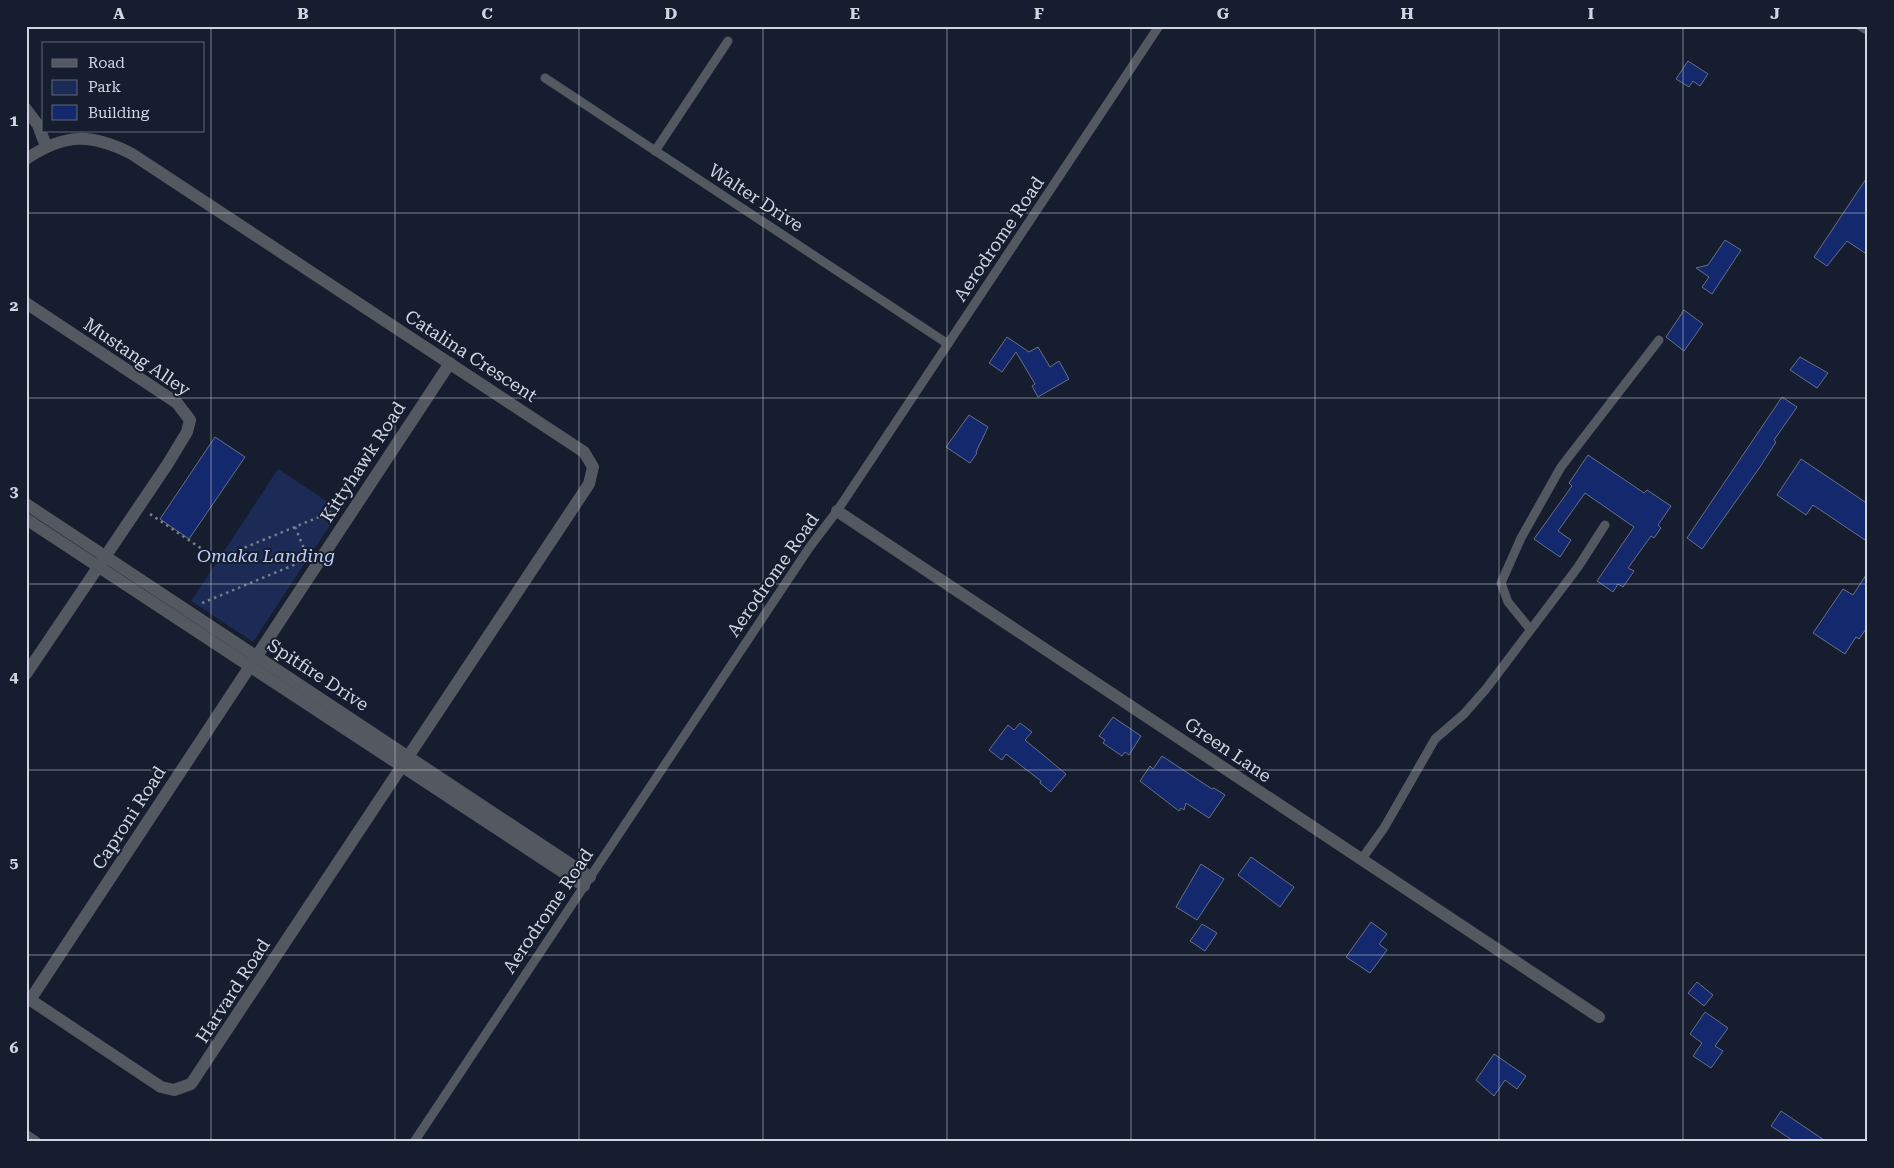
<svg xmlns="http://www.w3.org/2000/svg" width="1894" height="1168" viewBox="0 0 1894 1168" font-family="'Roboto Serif',serif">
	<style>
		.green { fill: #1b2b56 }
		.building { fill: #14286d; stroke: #667084 }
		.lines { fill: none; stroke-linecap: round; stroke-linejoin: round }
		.path { stroke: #777d8b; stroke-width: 2.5; stroke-dasharray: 2.5 4; stroke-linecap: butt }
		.service { stroke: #545860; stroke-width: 9 }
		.minor { stroke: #545860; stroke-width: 12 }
		.tertiary { stroke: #545860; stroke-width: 12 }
		.grid { fill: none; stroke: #d0d5e0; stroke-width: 1; stroke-opacity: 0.55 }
		.labels { text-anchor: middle; stroke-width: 4; stroke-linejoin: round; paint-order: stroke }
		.street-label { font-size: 18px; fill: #d0d5e0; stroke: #161d2e }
		.park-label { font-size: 18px; font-style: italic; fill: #bed0f9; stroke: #161d2e }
		.neatline { fill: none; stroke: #d0d5e0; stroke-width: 2 }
		.grid-label { font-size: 16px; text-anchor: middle; font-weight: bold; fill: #d0d5e0 }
	</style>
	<rect width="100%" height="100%" fill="#161d2e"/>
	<path class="green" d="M278 469 340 510 253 642 191 601Z"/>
	<g class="building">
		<path d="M1688 61 1708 74 1700 86 1693 81 1689 87 1676 79Z"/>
		<path d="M1868 176V255L1847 241 1827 266 1814 257Z"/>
		<path d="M1725 240 1741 250 1712 294 1702 287 1709 277 1696 268 1708 265Z"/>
		<path d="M1684 310 1703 324 1684 351 1666 337Z"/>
		<path d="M1007 337 1029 352 1038 347 1050 367 1059 361 1069 379 1038 397 1032 386 1035 384 1016 352 1002 372 989 363Z"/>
		<path d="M1800 357 1828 373 1817 388 1790 370Z"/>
		<path d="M1782 397 1797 407 1774 440 1776 442 1760 467 1702 549 1687 538Z"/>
		<path d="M969 415 988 427 976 452 977 453 970 463 946 447Z"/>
		<path d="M215 437 245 457 189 539 160 519Z"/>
		<path d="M1588 455 1644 493 1647 490 1671 506 1658 525 1661 528 1654 538 1651 536 1628 568 1634 571 1623 587 1618 584 1613 592 1597 581 1634 527 1585 493 1558 531 1571 540 1560 557 1534 539 1572 486 1569 483Z"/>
		<path d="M1801 459 1868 504V542L1813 505 1806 515 1777 495Z"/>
		<path d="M1868 572V626L1859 639 1856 637 1845 654 1813 633 1843 589 1853 595Z"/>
		<path d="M1113 717 1141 736 1129 755 1125 752 1122 756 1103 743 1105 740 1099 736Z"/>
		<path d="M1020 723 1032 732 1025 740 1066 774 1051 792 1040 783 1041 781 1006 754 1002 760 989 750 1008 725 1014 730Z"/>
		<path d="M1162 756 1212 789 1214 788 1225 795 1209 818 1186 803 1184 810 1181 808 1179 811 1140 781 1150 766 1153 769Z"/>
		<path d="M1251 857 1294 887 1280 907 1238 875Z"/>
		<path d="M1201 864 1224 879 1197 920 1176 907Z"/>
		<path d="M1371 922 1387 934 1379 944 1387 950 1370 973 1346 957Z"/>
		<path d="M1202 924 1217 933 1205 951 1190 941Z"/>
		<path d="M1697 982 1713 995 1704 1006 1688 993Z"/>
		<path d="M1705 1012 1728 1028 1715 1046 1723 1051 1711 1068 1693 1056 1702 1043 1690 1034Z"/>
		<path d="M1494 1054 1526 1076 1517 1089 1505 1080 1494 1096 1476 1080Z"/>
		<path d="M1781 1111 1827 1142H1795L1771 1126Z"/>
	</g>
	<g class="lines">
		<g class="path">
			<path d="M150 514 217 559 336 510"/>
			<path d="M295 527 307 556"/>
			<path d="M202 603 301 562"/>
		</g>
		<g class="service">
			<path d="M1860 26 1868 31"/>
			<path d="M545 78 948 344"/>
			<path d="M655 151 728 41"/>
			<path d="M1530 629 1508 602 1501 583 1521 538 1561 467 1659 340"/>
			<path d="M1361 860 1384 828 1435 739 1464 714 1486 689 1578 567 1605 525"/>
			<path d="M414 1142 809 548 837 511 1159 26"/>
		</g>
		<g class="minor">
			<path d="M26 109 38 125 46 146"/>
			<path d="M26 159C65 133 91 133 132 154L584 452 593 467 589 484 191 1084 174 1090 161 1087 26 997"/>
			<path d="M26 303 177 403 190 420 187 432 167 465 26 674"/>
			<path d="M26 504 590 877"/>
			<path d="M837 511 1599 1017"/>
			<path d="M26 519 584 886"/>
			<path d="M30 1000 450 363"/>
		</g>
		<path class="tertiary" d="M26 1136 35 1142"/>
	</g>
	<path class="grid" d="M211 26V1142M395 26V1142M579 26V1142M763 26V1142M947 26V1142M1131 26V1142M1315 26V1142M1499 26V1142M1683 26V1142M26 213H1868M26 398H1868M26 584H1868M26 770H1868M26 955H1868"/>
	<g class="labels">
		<g class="street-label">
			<text transform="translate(756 198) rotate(33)" y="6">Walter Drive</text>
			<text transform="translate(999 239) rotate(-56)" y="6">Aerodrome Road</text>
			<text transform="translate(471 356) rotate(33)" y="6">Catalina Crescent</text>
			<text transform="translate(137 357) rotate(34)" y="6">Mustang Alley</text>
			<text transform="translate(363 462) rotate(-57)" y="6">Kittyhawk Road</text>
			<text transform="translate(773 575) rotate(-55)" y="6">Aerodrome Road</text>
			<text transform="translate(318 675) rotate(33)" y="6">Spitfire Drive</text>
			<text transform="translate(1228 750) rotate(34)" y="6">Green Lane</text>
			<text transform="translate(129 818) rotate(-57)" y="6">Caproni Road</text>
			<text transform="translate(548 911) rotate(-56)" y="6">Aerodrome Road</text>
			<text transform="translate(233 991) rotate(-57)" y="6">Harvard Road</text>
		</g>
		<g class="park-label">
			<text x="266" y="562">Omaka Landing</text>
		</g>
	</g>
	<rect width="1894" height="1168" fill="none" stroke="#161d2e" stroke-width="55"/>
	<rect x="42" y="42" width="162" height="90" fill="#161d2e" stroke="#606775"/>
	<rect x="52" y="59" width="25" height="8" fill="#545860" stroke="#606775"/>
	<text x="88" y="68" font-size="15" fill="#d0d5e0">Road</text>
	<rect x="52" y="80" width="25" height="15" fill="#1b2b56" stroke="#606775"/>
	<text x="88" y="92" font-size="15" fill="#d0d5e0">Park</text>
	<rect x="52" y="105" width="25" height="15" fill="#14286d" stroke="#606775"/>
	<text x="88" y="118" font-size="15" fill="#d0d5e0">Building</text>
	<rect x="28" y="28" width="1838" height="1112" class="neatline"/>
	<g class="grid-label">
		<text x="119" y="19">A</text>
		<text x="303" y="19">B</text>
		<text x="487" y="19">C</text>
		<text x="671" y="19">D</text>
		<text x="855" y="19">E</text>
		<text x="1039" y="19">F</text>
		<text x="1223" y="19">G</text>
		<text x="1407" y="19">H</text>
		<text x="1591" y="19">I</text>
		<text x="1775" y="19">J</text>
		<text x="14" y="126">1</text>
		<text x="14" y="311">2</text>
		<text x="14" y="497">3</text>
		<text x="14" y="682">4</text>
		<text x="14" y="868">5</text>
		<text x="14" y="1053">6</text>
	</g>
</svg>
